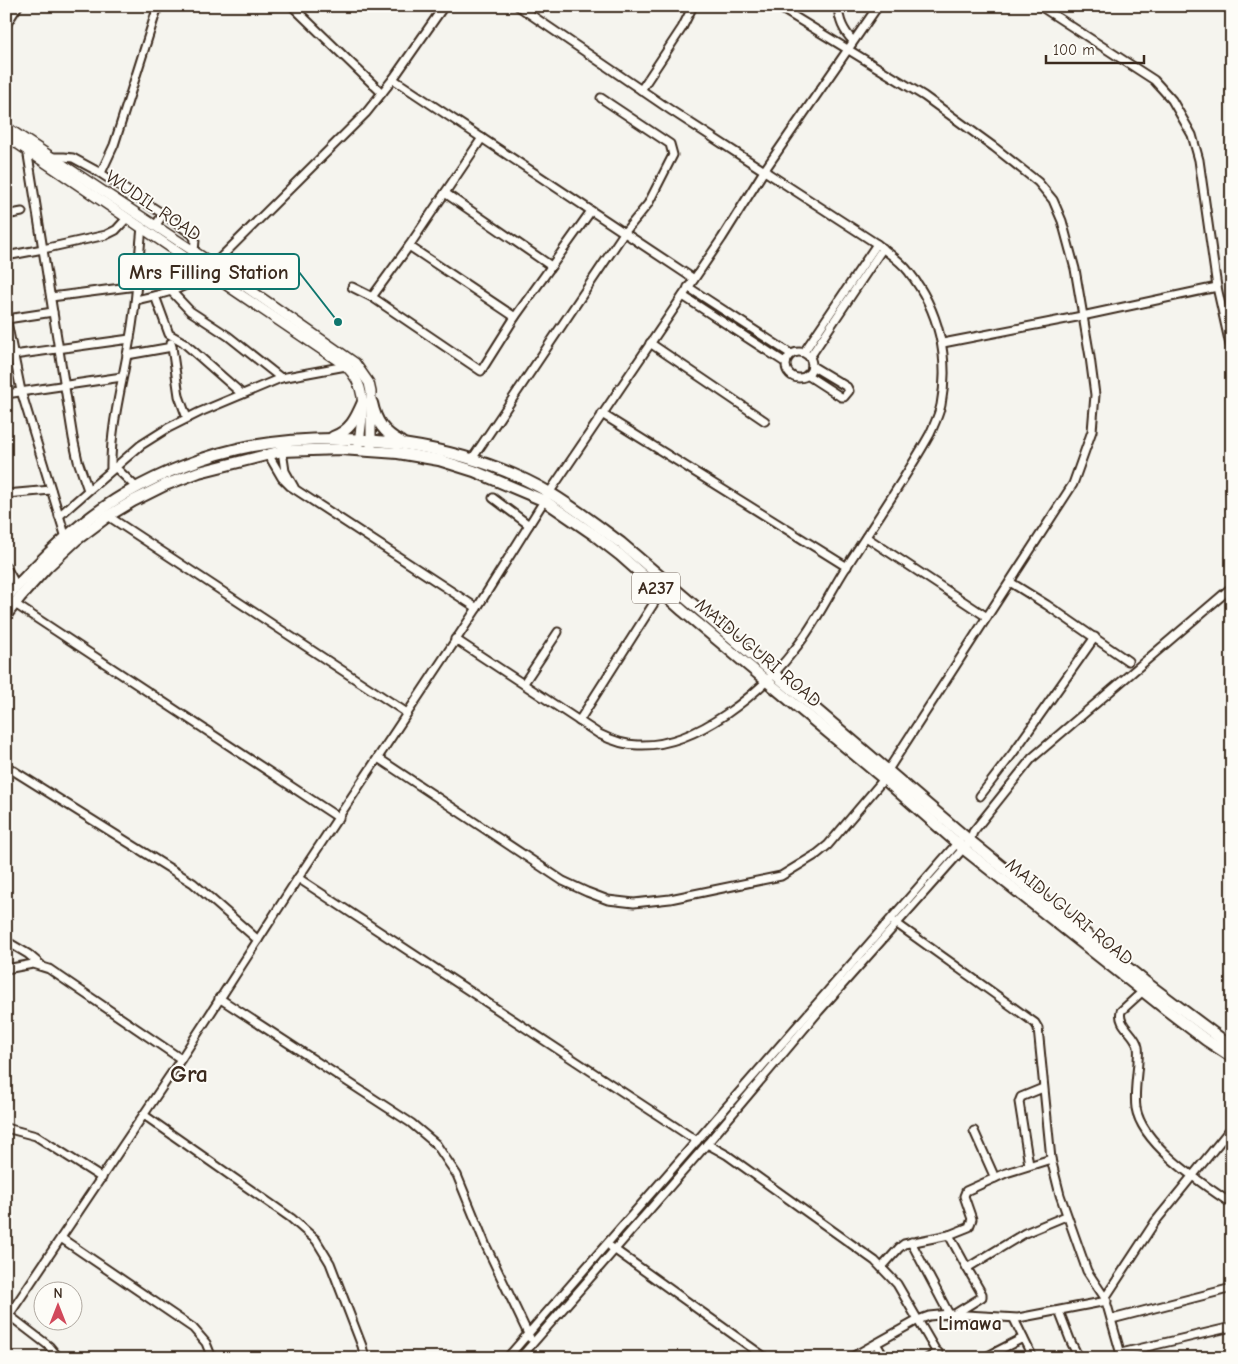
<svg xmlns="http://www.w3.org/2000/svg" width="1238" height="1364" viewBox="0 0 1238 1364" font-family="'Comic Neue',sans-serif">
	<style>
		.lines { fill: none; stroke-linecap: round; stroke-linejoin: round }
		.minor-casing { stroke: #3b2a1e; stroke-width: 11 }
		.major-casing { stroke: #3b2a1e; stroke-width: 12 }
		.highway-casing { stroke: #3b2a1e; stroke-width: 14 }
		.minor { stroke: #fdfcf7; stroke-width: 7 }
		.major { stroke: #fdfcf7; stroke-width: 9 }
		.highway { stroke: #fdfcf7; stroke-width: 10 }
		.labels { text-anchor: middle; stroke-width: 4; stroke-linejoin: round; paint-order: stroke }
		.shield { fill: #fdfcf7; stroke: #75695f; stroke-width: 1 }
		.shield-label { font-size: 18px; font-weight: bold; fill: #3b2a1e }
		.street-label { font-size: 19px; fill: #3b2a1e; stroke: #fdfcf7 }
		.neighbourhood-label { font-size: 20px; font-weight: bold; fill: #3b2a1e; stroke: #fdfcf7 }
		.district-label { font-size: 24px; font-weight: bold; fill: #3b2a1e; stroke: #fdfcf7 }
		.leader { fill: none; stroke: #0f766e; stroke-width: 2 }
		.callout-dot { fill: #0f766e; stroke: #fdfcf7; stroke-width: 2 }
		.callout { fill: #fdfcf7; stroke: #0f766e; stroke-width: 2 }
		.callout-label { font-size: 20px; text-anchor: middle; font-weight: bold; fill: #3b2a1e }
	</style>
	<rect width="100%" height="100%" fill="#f5f4ee"/>
	<filter id="ink" filterUnits="userSpaceOnUse"><feTurbulence type="fractalNoise" baseFrequency=".02" numOctaves="2"/><feDisplacementMap in="SourceGraphic" scale="10" xChannelSelector="R" yChannelSelector="G"/><feConvolveMatrix kernelMatrix="1 2 1 2 8 2 1 2 1" color-interpolation-filters="sRGB"/></filter>
	<g filter="url(#ink)">
		<g class="lines">
			<defs>
				<g id="minor">
					<path d="M292 6 382 93"/>
					<path d="M777 6 924 96 994 147 1038 182 1053 200 1062 221 1075 269 1090 357 1095 395 1092 431 1073 484 888 770"/>
					<path d="M838 6C839 21 843 30 853 41"/>
					<path d="M1040 6 1154 80 1172 100 1192 135 1199 160 1217 287"/>
					<path d="M6 25 18 6"/>
					<path d="M393 79 694 279"/>
					<path d="M641 90 682 28 693 6"/>
					<path d="M482 138 409 246 515 317 591 211"/>
					<path d="M27 149 73 438 78 461 88 490"/>
					<path d="M52 157H64L73 158 97 171 163 214 156 225"/>
					<path d="M101 173 114 145 158 6"/>
					<path d="M445 193 551 266"/>
					<path d="M163 214 193 235 195 240 194 252"/>
					<path d="M6 215 22 212"/>
					<path d="M6 256 43 249 106 235 116 230 127 218"/>
					<path d="M352 287 372 297 481 371 515 317"/>
					<path d="M688 287 791 354"/>
					<path d="M172 292 190 311 228 336 281 378"/>
					<path d="M155 296 169 334 183 342 242 394"/>
					<path d="M683 296 786 363"/>
					<path d="M51 297 137 286"/>
					<path d="M372 297 409 246"/>
					<path d="M136 300C162 294 186 290 207 271L366 113 393 79 444 6"/>
					<path d="M6 317 21 391 66 538"/>
					<path d="M7 319 53 312"/>
					<path d="M650 343 765 421"/>
					<path d="M943 343 1082 316 1217 287 1232 354"/>
					<path d="M172 347 179 396 187 418"/>
					<circle cx="799" cy="365" r="13"/>
					<path d="M804 352 877 244"/>
					<path d="M127 355 172 347 171 343"/>
					<path d="M6 356 130 339"/>
					<path d="M810 357 883 248"/>
					<path d="M807 375 841 397H844L849 391 847 387 812 366"/>
					<path d="M6 394 122 377"/>
					<path d="M602 414 847 567"/>
					<path d="M282 451 285 471 294 487"/>
					<path d="M268 454 282 478 290 486 477 608"/>
					<path d="M472 459 624 233 648 204 673 155 670 144 601 98"/>
					<path d="M115 467 137 488"/>
					<path d="M111 470C110 425 123 382 130 338 137 301 138 264 142 227"/>
					<path d="M6 494 51 490"/>
					<path d="M493 498 529 525"/>
					<path d="M59 516 141 445 168 428 200 412 281 378 346 366"/>
					<path d="M108 516 407 713"/>
					<path d="M866 537 987 617"/>
					<path d="M6 567 17 587"/>
					<path d="M1010 582 1047 605 1128 661"/>
					<path d="M12 602 339 818"/>
					<path d="M455 639 599 734C611 740 624 745 638 745 696 748 762 692 795 649 815 625 830 592 847 566 875 522 905 479 930 434 934 425 939 415 941 405 950 358 939 310 909 272 901 261 887 252 877 244L672 111 518 6"/>
					<path d="M524 683 558 632"/>
					<path d="M579 721 661 592"/>
					<path d="M378 758 563 881 587 892 608 900 634 903 670 899 781 876 817 854 828 845 884 779"/>
					<path d="M6 766 193 883 258 940"/>
					<path d="M980 796 1013 753 1095 637"/>
					<path d="M298 878 697 1141"/>
					<path d="M893 921 1035 1023 1038 1028 1051 1159 1060 1195 1087 1271 1105 1298 1122 1358"/>
					<path d="M6 941 28 954 41 965"/>
					<path d="M6 969 33 964 49 969 181 1059"/>
					<path d="M1143 991 1121 1011C1117 1026 1136 1033 1138 1047 1139 1052 1138 1058 1138 1062 1137 1077 1134 1093 1136 1108 1142 1145 1203 1184 1232 1204"/>
					<path d="M219 998 411 1123 436 1144 457 1175 486 1246 530 1338"/>
					<path d="M144 1115 291 1218 316 1240 330 1263 362 1346 365 1358"/>
					<path d="M6 1128 36 1136 102 1178"/>
					<path d="M974 1131 995 1178"/>
					<path d="M707 1144 727 1155 875 1261 897 1284 940 1358"/>
					<path d="M1029 1165 1019 1102 1021 1097 1043 1088"/>
					<path d="M949 1235 967 1268 1025 1233 1066 1216"/>
					<path d="M61 1238 193 1328 206 1343 212 1358"/>
					<path d="M911 1242 949 1314"/>
					<path d="M611 1247 766 1358"/>
					<path d="M882 1267 899 1248 904 1244 949 1235 969 1227 972 1219 964 1196 966 1191 1006 1173 1051 1159"/>
					<path d="M1105 1298 1155 1222 1232 1127"/>
					<path d="M1059 1311 1071 1342 1079 1358"/>
					<path d="M6 1313 49 1346 59 1358"/>
					<path d="M9 1315 181 1059 298 878 477 608 549 493 722 238 764 171 878 6"/>
					<path d="M953 1315 982 1297V1294L967 1268"/>
					<path d="M1014 1319 1033 1358"/>
					<path d="M1112 1319 1232 1288"/>
					<path d="M876 1344 885 1358"/>
					<path d="M1121 1353 1232 1327"/>
					<path d="M507 1358 959 841"/>
					<path d="M520 1358 707 1144 819 1011 970 841 973 832 1032 758 1232 587"/>
					<path d="M850 1358 918 1320 929 1316 949 1314 1018 1318 1107 1301"/>
					<path d="M928 1358 938 1352"/>
					<path d="M984 1358 1023 1338"/>
				</g>
				<g id="major">
					<path d="M6 127 213 264 355 363 369 383 371 392V447"/>
					<path d="M6 136 346 366C371 391 361 415 359 445"/>
				</g>
				<g id="highway">
					<path d="M372 403C376 422 384 433 401 442"/>
					<path d="M333 437C351 430 356 418 363 402"/>
					<path d="M6 598C41 559 79 521 125 494 163 472 209 454 252 446 350 429 464 443 550 493 575 508 598 526 621 543L970 841 1144 981 1232 1047"/>
					<path d="M6 615 20 597 47 567 76 540 108 516 133 501 165 485 199 472 282 451 341 449 398 453 439 460 474 471 545 501 593 534 620 555 683 611 884 779 964 849 1168 1011 1206 1040 1232 1057"/>
				</g>
			</defs>
			<use href="#minor" class="minor-casing"/>
			<use href="#major" class="major-casing"/>
			<use href="#highway" class="highway-casing"/>
			<use href="#minor" class="minor"/>
			<use href="#major" class="major"/>
			<use href="#highway" class="highway"/>
		</g>
	</g>
	<g class="labels">
		<rect class="shield" x="632" y="572.5" width="48" height="31" rx="4"/>
		<g class="shield-label">
			<text x="656" y="594">A237</text>
		</g>
		<g class="street-label">
			<text transform="translate(154 205) rotate(34)" y="7">WUDIL ROAD</text>
			<text transform="translate(759 652) rotate(40)" y="7">MAIDUGURI ROAD</text>
			<text transform="translate(1070 911) rotate(39)" y="7">MAIDUGURI ROAD</text>
		</g>
		<g class="neighbourhood-label">
			<text x="970" y="1330">Limawa</text>
		</g>
		<g class="district-label">
			<text x="189" y="1082">Gra</text>
		</g>
	</g>
	<path class="leader" d="M338 322L299 272"/>
	<circle class="callout-dot" cx="338" cy="322" r="5"/>
	<rect class="callout" x="119" y="254" width="180" height="35" rx="5"/>
	<g class="callout-label">
		<text x="209" y="279">Mrs Filling Station</text>
	</g>
	<rect width="1238" height="1364" fill="none" stroke="#fdfcf7" stroke-width="25"/>
	<rect x="12" y="12" width="1213" height="1339" fill="none" stroke="#3b2a1e" stroke-width="2" filter="url(#ink)"/>
	<g transform="translate(58 1306)"><circle r="24" fill="#fdfcf7" stroke="#afa8a0"/>
	<path d="M0-4L9 19L0 12L-9 19Z" fill="#d1495b"/>
	<text y="-8" font-size="14" font-weight="bold" text-anchor="middle" fill="#3b2a1e">N</text>
	</g>
	<path d="M1046 55v8h98v-8" fill="none" stroke="#3b2a1e" stroke-width="2.5"/>
	<text x="1053" y="55" font-size="15" fill="#3b2a1e" stroke="#fdfcf7" stroke-width="4" paint-order="stroke">100 m</text>
</svg>
